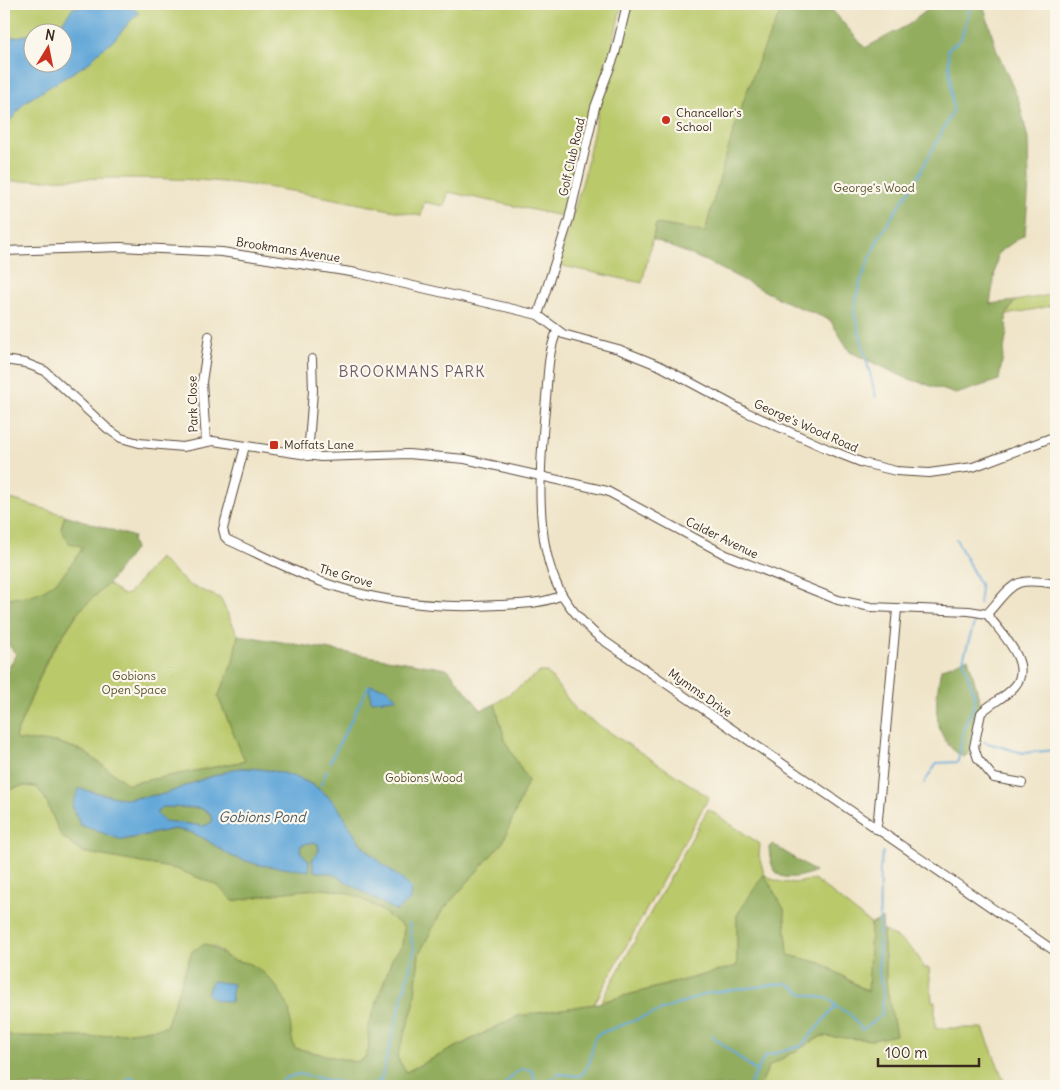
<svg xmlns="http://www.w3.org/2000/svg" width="1060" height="1090" viewBox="0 0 1060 1090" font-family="Delius,sans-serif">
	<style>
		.green { fill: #bac96b; stroke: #7a7a44; fill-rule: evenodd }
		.forest { fill: #93ad5f; stroke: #676c3e; fill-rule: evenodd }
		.water { fill: #64a8d9; stroke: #50697c; fill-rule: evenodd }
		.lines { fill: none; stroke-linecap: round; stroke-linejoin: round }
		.stream { stroke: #64a8d9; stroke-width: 2 }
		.minor-casing { stroke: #564638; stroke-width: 10 }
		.minor { stroke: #fff; stroke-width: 8 }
		.poi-dot { fill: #c8321e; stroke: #fbf7ec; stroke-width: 2 }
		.labels { text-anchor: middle; stroke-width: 4.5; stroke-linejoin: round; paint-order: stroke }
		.poi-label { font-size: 12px; fill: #3b2a1e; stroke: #fbf7ec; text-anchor: start }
		.street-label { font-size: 12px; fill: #3b2a1e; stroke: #fbf7ec }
		.park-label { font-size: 12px; fill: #5b5231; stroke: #fbf7ec }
		.water-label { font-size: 14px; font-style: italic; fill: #49565f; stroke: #fbf7ec }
		.quarter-label { font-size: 15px; letter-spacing: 1px; fill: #6e5a69; stroke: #fbf7ec }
	</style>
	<rect width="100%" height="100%" fill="#fbf7ec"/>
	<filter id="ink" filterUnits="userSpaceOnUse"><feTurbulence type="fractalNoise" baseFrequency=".02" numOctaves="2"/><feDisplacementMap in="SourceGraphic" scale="10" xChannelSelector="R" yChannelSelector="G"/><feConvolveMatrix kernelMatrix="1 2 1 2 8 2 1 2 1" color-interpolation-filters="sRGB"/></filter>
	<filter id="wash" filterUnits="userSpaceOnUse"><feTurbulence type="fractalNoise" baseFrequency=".0096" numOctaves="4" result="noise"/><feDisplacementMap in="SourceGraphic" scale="20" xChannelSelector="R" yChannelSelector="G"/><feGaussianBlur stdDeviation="1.12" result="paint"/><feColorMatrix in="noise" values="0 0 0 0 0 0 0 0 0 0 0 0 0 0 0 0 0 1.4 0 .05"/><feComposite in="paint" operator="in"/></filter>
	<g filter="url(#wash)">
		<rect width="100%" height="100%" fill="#efe4c8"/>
		<g class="green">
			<path d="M4 4H622L609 60 592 101 566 217 448 192 445 206 424 202 421 216C352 203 282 186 212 181 143 176 73 178 4 182ZM32 32H62V62H32Z"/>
			<path d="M630 4H785C748 76 726 154 705 232L656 224 642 283 558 265 584 177 598 110 618 58Z"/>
			<path d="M1056 294V305L1006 315 1015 301Z"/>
			<path d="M4 497 65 515 61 529 83 547C61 581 47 599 4 598Z"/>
			<path d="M159 558 189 585 220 598 238 635 233 662 218 697 245 761 128 784 83 751 57 742 16 740 15 737 48 658 79 611 108 584 123 595 128 594Z"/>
			<path d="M540 672H547L577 711 709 797 594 1004 518 1016 406 1072 397 1057 414 1005 419 954 442 911 503 842 528 781 506 743 495 704Z"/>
			<path d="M22 786 37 787 45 798 61 836 82 852 176 869 217 885 233 901C266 896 313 884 344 892 364 897 388 915 404 927L402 946 392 959 368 1028 369 1048 364 1059 355 1062 295 1048 290 1036 289 1010 251 964 230 959 214 946 192 951 166 1027 95 1037 14 1036 4 1033V796L8 790Z"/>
			<path d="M708 809 760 844 759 855 764 874C781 886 794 884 814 879L871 924 869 992 821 963 788 955 784 909 737 915V966L601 1002Z"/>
			<path d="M883 930C900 939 917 949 924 968H929L932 1001H935V1028H983L1006 1086H760L769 1066 822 1036 872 1040 896 1035 887 990Z"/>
		</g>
		<g class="forest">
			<path d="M785 4H827L865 48 908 25 935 4H983L997 51 1019 101 1028 139 1029 184 1025 234 998 253 990 304 1015 301 1006 315 1007 331 999 380 956 394 906 378 850 352 830 320 784 301 708 262 653 239 656 224 705 232C726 154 747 76 785 4Z"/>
			<path d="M65 515 134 537 132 541 135 548 108 584 79 611 48 657 15 737 17 740 57 742 83 751 128 784 245 761 218 697 233 662 238 635 448 669 481 710 495 704 506 743 528 781 503 842 442 911 419 954 414 1005 397 1057 406 1072 518 1016 594 1004 737 966V915L764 874 784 909 788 955 821 963 868 992 871 924 882 919 887 990 896 1035 872 1040 822 1036 769 1066 760 1086H4V1033L14 1036 95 1037 166 1027 192 951 205 944C216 947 221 955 231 959 236 962 244 961 250 964 265 970 285 994 289 1010 292 1024 289 1034 295 1048L355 1062 364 1059 369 1048 368 1028 392 959 402 946 404 927C388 915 364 897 344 892 313 884 266 896 233 901L217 885 176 869 82 852 61 836 45 798 37 787 22 786 8 790 4 796V678L16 654 4 640V598C47 598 61 581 83 547L69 543 61 529ZM239 768C274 768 315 777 337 806 346 818 352 834 362 845 378 862 396 878 412 894L410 900 396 911 333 874 315 871 312 860 319 850 318 844 314 842 301 845 300 851 309 861 231 856 205 839 190 832 174 829 122 840 79 789 126 799 165 794 206 778Z"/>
			<path d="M968 658 981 705 974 720 970 752 964 757C930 740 935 701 941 669Z"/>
			<path d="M163 807 199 808 209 812 213 821 205 826 164 821 156 813Z"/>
			<path d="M773 844 815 872C786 881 771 883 769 847Z"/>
		</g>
		<g class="water">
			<path d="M88 4H126L139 13C129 21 123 31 114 40 105 47 97 52 90 62L25 102 10 121 4 123V39L32 34V62H62V32H42L59 26 73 8Z"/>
			<path d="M369 685 387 688 397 699 371 701Z"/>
			<path d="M239 768C274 768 314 777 337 806 346 818 352 833 362 845 376 861 396 873 411 888L410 900 396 911 333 874 314 871 312 860 319 850 318 844 314 842 301 845 300 851 309 861V871L259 865 231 856 205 839 190 832 174 829 122 840 80 825 72 805 79 789 125 799 165 794 206 778ZM163 807 199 808 209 812 213 821 205 826 164 821 156 813Z"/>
			<path d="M212 981 233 984 231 1002 215 1000 207 994Z"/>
		</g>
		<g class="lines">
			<g class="stream">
				<path d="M876 397 854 312 860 282 878 239 919 175 953 111 948 49 961 39 971 4"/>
				<path d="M956 539 981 587 979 604"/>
				<path d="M984 742 1023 753 1056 750"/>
				<path d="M330 762 369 685"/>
				<path d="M924 783 937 763 958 762 964 727 974 705 975 697 963 660 976 617"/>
				<path d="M321 785 327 770"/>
				<path d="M711 1035 757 1072"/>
				<path d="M125 1086 128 1079 131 1078 148 1086"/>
				<path d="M275 1086 286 1078 299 1074 357 1086"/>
				<path d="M370 1086 381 1080 414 952 409 923"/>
				<path d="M504 1086C510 1077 521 1064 532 1071L536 1083 552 1080 559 1074 580 1076C597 1061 587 1045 598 1034L708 993 787 983 803 994 830 999 836 1006 851 1015 862 1030 882 1015 883 992 879 974 880 868 883 852"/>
				<path d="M749 1086 765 1056 801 1046 836 1006"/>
			</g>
		</g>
	</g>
	<g filter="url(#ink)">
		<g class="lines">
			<defs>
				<g id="minor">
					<path d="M4 251 120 247 222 252 357 273 505 307 538 315 563 334 618 349 660 366 746 412 830 450 863 463 896 471 929 473 973 467 1056 436"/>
					<path d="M538 315 569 219 595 107 615 54 627 4"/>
					<path d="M557 331C548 352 548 375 546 398 541 455 532 536 559 589 569 609 584 624 600 638L1056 952"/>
					<path d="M4 360 25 363 45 371 108 429 121 438 139 443 183 447 213 441 321 457 408 454 465 459 607 491 726 555 838 600 871 607 969 611 987 614"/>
					<path d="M206 441 202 382 209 336"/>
					<path d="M245 446 223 529 225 537 228 540C259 554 290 570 322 582 378 602 440 609 499 605 520 604 543 604 562 595"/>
					<path d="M308 456 313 391 312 359"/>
					<path d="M987 614C1000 632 1034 664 1015 686 1006 697 991 703 981 713L974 747 978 759 994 778 1022 783"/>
					<path d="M987 614C1015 582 1013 577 1056 584"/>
					<path d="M876 829 878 819 897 609"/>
				</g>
			</defs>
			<use href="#minor" class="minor-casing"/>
			<use href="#minor" class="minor"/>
		</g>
	</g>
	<g class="poi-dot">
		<circle cx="666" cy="120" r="5"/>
		<rect x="269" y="440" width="10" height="10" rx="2.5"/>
	</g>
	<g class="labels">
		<g class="poi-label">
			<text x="676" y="117">Chancellor's<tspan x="676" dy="14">School</tspan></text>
			<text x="284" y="449">Moffats Lane</text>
		</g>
		<g class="street-label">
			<text transform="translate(572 157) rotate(-77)" y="4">Golf Club Road</text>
			<text transform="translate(288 250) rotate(9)" y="4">Brookmans Avenue</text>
			<text transform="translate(193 404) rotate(-91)" y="4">Park Close</text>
			<text transform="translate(806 426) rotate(24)" y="4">George's Wood Road</text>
			<text transform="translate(722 538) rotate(26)" y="4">Calder Avenue</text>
			<text transform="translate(346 576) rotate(16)" y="4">The Grove</text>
			<text transform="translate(700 693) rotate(35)" y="4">Mymms Drive</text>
		</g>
		<g class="park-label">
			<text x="874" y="192">George's Wood</text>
			<text x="134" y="680">Gobions<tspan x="134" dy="14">Open Space</tspan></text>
			<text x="424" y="782">Gobions Wood</text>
		</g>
		<g class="water-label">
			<text x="262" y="822">Gobions Pond</text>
		</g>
		<g class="quarter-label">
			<text x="412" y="377">BROOKMANS PARK</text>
		</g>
	</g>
	<rect width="1060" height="1090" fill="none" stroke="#fbf7ec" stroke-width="20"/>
	<g transform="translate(48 48) rotate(10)"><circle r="24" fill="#fbf7ec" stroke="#aea59a"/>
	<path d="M0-4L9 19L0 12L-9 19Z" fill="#c8321e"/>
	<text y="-8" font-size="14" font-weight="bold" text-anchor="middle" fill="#3b2a1e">N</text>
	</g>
	<path d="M878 1058v8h101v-8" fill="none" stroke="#3b2a1e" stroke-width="2.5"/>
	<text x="885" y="1058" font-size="15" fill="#3b2a1e" stroke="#fbf7ec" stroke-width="4" paint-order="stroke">100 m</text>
</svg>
